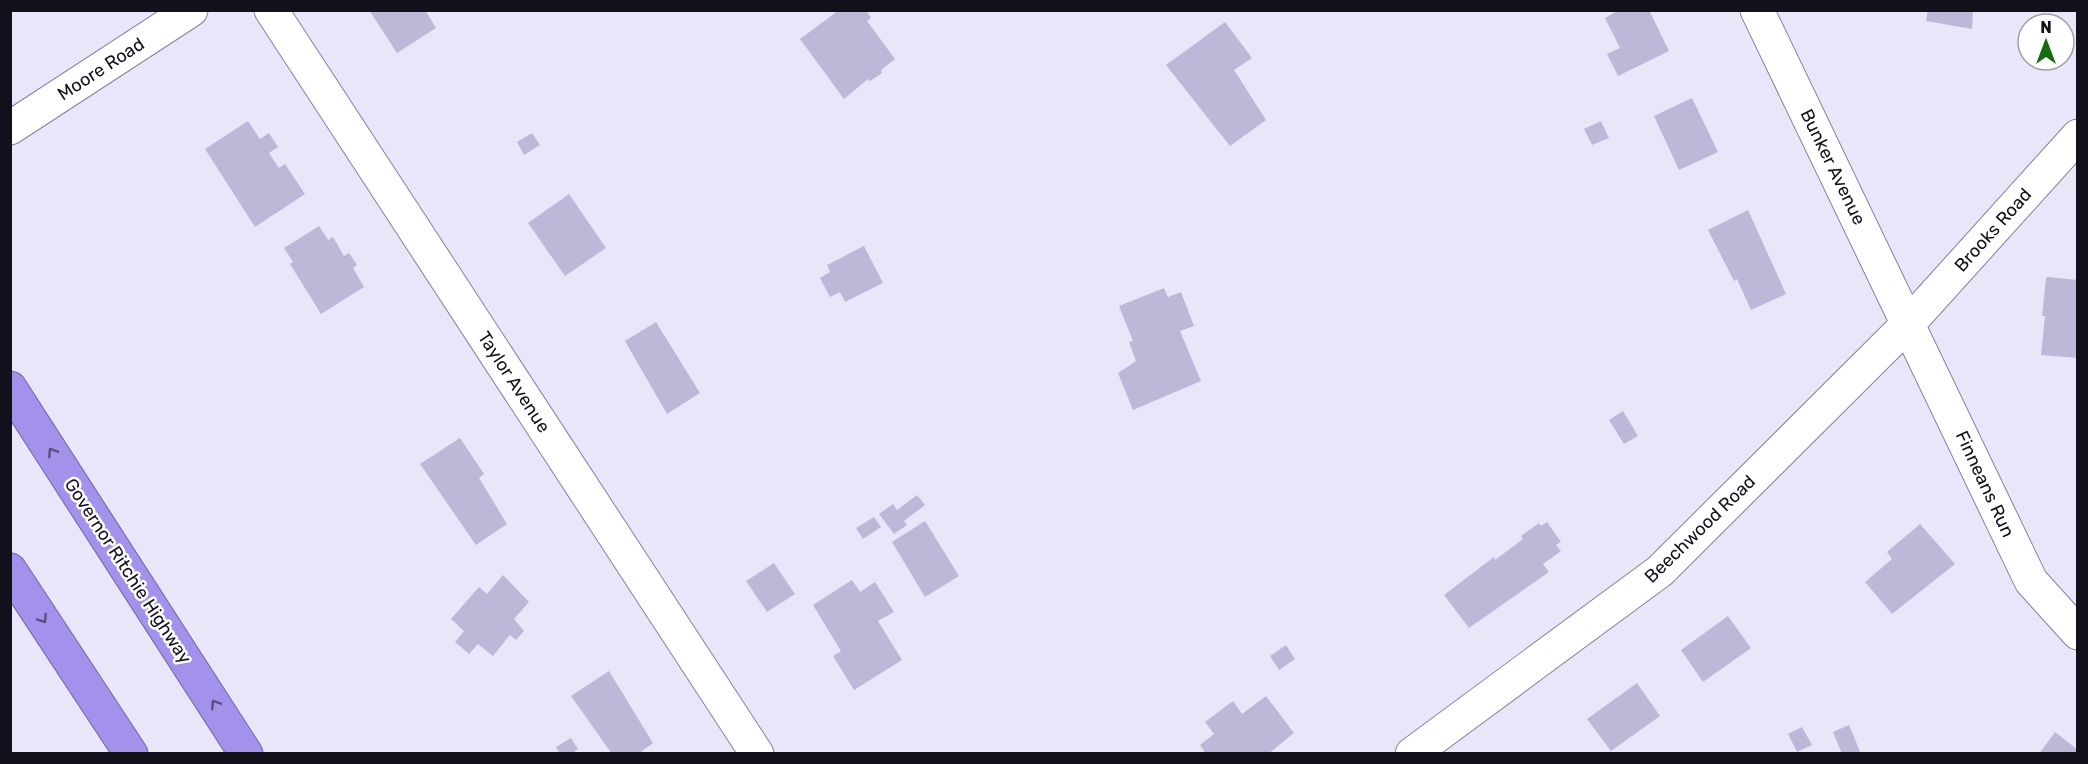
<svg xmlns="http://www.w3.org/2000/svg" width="2088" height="764" viewBox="0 0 2088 764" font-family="Rubik,sans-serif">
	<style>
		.building { fill: #bdb8d8 }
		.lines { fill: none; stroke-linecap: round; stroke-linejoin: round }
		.minor-casing { stroke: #85819e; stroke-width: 35 }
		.highway-casing { stroke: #7064a2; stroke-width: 35 }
		.minor { stroke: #fff; stroke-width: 33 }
		.highway { stroke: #a391eb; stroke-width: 33 }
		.oneway { stroke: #5a5083 }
		.labels { text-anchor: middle; stroke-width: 5; stroke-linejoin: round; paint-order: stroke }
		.street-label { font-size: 18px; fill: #12101b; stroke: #fff }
	</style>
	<rect width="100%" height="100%" fill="#e9e6fa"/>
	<g class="building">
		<path d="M369 10H425L436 28 397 53Z"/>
		<path d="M839 10H866L871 18 867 21 895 59 881 70 882 73 870 81 868 79 844 99 800 39Z"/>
		<path d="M1619 10H1649L1669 51 1618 76 1607 54 1620 48 1605 18Z"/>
		<path d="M1928 10H1973L1972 29 1926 21Z"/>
		<path d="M1225 22 1252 58 1234 70 1266 120 1230 146 1166 65Z"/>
		<path d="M1692 98 1718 152 1679 170 1654 116Z"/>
		<path d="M248 121 260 139 269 133 278 147 269 153 279 168 285 164 305 194 255 227 205 149Z"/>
		<path d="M1601 121 1609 138 1592 145 1584 129Z"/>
		<path d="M532 133 540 145 524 155 517 142Z"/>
		<path d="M569 194 606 248 565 276 528 223Z"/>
		<path d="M1748 210 1786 294 1751 310 1737 279 1734 281 1708 230Z"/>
		<path d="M319 226 328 240 333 237 344 256 349 253 357 265 353 268 364 287 321 314 290 264 293 262 284 248Z"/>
		<path d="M864 246 883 283 845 302 840 292 830 297 820 278 830 272 827 265Z"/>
		<path d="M2048 277 2078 280V358L2041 355 2045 316H2042L2046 278Z"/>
		<path d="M1164 288 1168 297 1181 292 1194 326 1180 331 1201 381 1133 410 1118 373 1136 361 1129 342 1133 341 1119 306Z"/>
		<path d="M656 322 700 393 667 414 625 341Z"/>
		<path d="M1623 411 1638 436 1624 444 1609 420Z"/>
		<path d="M460 438 484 474 479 478 507 524 476 545 420 464Z"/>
		<path d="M917 495 925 505 904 521 907 525 894 534 879 514 893 504 897 510Z"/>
		<path d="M874 517 881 527 863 539 856 528Z"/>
		<path d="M925 521 959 576 925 597 892 542Z"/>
		<path d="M1547 522 1561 542 1556 545 1561 551 1543 564 1549 572 1469 628 1444 595 1494 557 1495 560 1523 539 1521 536 1539 523 1541 526Z"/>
		<path d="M1920 524 1955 564 1892 614 1865 582 1892 559 1887 552Z"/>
		<path d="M774 563 795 594 767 612 746 581Z"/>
		<path d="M503 575 529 602 514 619 524 631 516 640 510 635 493 656 478 644 469 654 455 642 464 631 451 619 479 587 487 594Z"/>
		<path d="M852 580 860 592 875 582 894 612 878 621 902 660 854 690 833 656 841 651 813 605Z"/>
		<path d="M1728 616 1751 648 1703 682 1681 650Z"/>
		<path d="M1286 645 1295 659 1279 670 1270 656Z"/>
		<path d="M609 671 653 743 638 754H612L571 696Z"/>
		<path d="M1637 683 1660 716 1611 751 1587 719Z"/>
		<path d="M1266 696 1294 733 1268 754H1206L1200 745 1214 734 1205 722 1233 701 1242 714Z"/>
		<path d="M1849 725 1861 754H1842L1833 732Z"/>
		<path d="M1802 727 1812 745 1797 752 1788 734Z"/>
		<path d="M2055 732 2078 750V754H2039Z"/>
		<path d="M571 738 578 749 571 754H560L556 747Z"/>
	</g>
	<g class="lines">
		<defs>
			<g id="minor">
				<path d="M271 10 757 754"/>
				<path d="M1757 10 2031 581 2078 633"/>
				<path d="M10 128 191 10"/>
				<path d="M1412 754 1660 571 1909 323 2078 136"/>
			</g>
			<g id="highway">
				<path d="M10 388 246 754"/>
				<path d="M10 570 131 754"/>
			</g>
		</defs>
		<use href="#minor" class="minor-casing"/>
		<use href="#highway" class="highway-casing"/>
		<use href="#minor" class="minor"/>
		<use href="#highway" class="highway"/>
	</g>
	<defs><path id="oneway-chevron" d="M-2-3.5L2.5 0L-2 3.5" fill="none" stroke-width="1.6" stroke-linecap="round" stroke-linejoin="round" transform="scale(1.5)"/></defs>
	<g class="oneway">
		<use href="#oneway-chevron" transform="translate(52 452) rotate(-123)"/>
		<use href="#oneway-chevron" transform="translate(43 619) rotate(57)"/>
		<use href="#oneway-chevron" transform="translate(215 704) rotate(-123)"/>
	</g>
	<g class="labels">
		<g class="street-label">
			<text transform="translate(101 69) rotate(-33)" y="6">Moore Road</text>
			<text transform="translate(1833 167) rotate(64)" y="6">Bunker Avenue</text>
			<text transform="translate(1993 230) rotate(-48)" y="6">Brooks Road</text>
			<text transform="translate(514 382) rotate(57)" y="6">Taylor Avenue</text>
			<text transform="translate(1985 484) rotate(65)" y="6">Finneans Run</text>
			<text transform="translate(1700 529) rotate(-44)" y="6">Beechwood Road</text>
			<text transform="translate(128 571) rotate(57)" y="6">Governor Ritchie Highway</text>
		</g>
	</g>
	<rect width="2088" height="764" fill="none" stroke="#12101b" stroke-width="24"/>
	<g transform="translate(2046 42)"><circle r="28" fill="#ffffff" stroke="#a09fa4" stroke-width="1.5"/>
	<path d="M0-4.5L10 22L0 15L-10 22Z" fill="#176b11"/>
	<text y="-9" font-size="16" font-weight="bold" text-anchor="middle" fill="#12101b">N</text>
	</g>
</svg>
